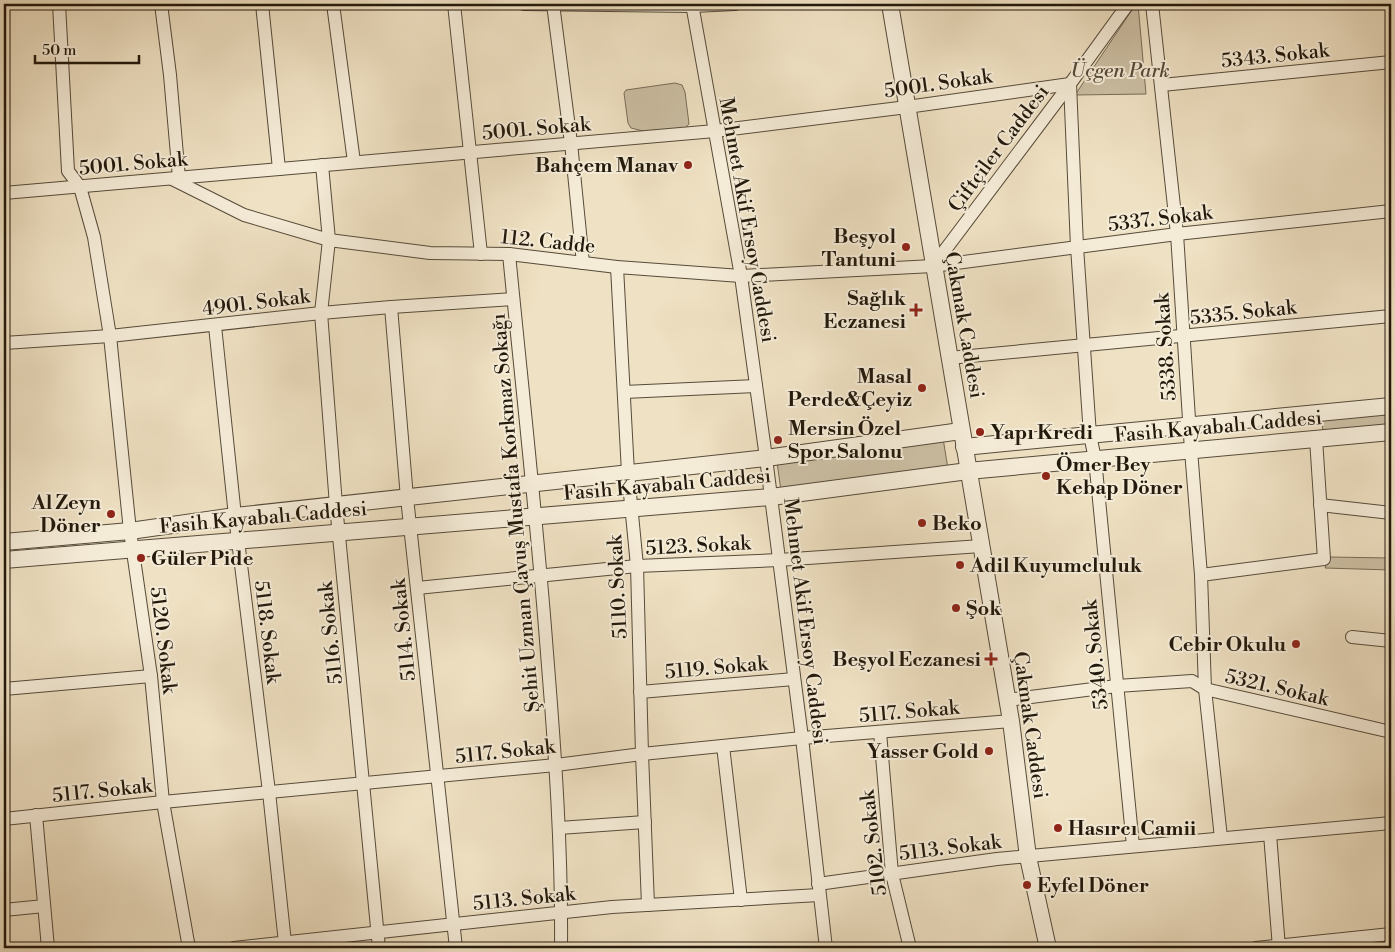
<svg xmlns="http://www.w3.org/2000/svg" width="1395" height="952" viewBox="0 0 1395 952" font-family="'Libre Bodoni',serif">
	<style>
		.green { fill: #ccbfa4; stroke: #786c58 }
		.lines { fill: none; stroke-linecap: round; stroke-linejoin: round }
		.minor-casing { stroke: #564b3a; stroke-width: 14 }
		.tertiary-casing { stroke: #564b3a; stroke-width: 18 }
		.minor { stroke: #f5ecd8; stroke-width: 12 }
		.tertiary { stroke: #f5ecd8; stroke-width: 16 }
		.poi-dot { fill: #8f2418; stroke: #f5ecd8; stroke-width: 2 }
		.labels { text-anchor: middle; stroke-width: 4; stroke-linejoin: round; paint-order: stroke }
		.street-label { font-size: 20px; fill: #23190c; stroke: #f5ecd8 }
		.park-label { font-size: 20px; font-style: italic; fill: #564b3a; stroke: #f5ecd8 }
		.poi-label { font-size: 20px; font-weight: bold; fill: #23190c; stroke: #f5ecd8; text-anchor: start }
	</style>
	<rect width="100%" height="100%" fill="#efe1c3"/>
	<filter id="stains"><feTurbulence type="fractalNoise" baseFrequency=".004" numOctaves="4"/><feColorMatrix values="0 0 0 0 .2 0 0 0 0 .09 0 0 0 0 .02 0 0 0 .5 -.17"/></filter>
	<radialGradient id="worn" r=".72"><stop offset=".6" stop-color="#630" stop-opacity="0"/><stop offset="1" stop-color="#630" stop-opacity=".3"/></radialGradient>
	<g class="green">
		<path d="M1136 4H1138L1146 94 1075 95Z"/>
		<path d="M675 83 682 85 685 92 689 124 685 128 643 131 631 128 628 123 624 93 626 90Z"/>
		<path d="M1391 410V429L1323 436 1322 416Z"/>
		<path d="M943 438 948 469 781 491 777 462Z"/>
		<path d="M1329 557 1391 558V570L1325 568Z"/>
	</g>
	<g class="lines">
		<defs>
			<g id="minor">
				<path d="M59 4 68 171 80 187 94 237 110 336 130 531 151 676 163 802 189 948"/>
				<path d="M161 4 170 75 179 178"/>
				<path d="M262 4 279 169"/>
				<path d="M333 4 354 162"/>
				<path d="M454 4 481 254"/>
				<path d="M524 4 693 6 735 4"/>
				<path d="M553 4 571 143 583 263"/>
				<path d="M692 4 741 276 766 458 802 738 826 948"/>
				<path d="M1152 4 1177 234 1191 450 1201 575 1205 689 1221 838"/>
				<path d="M1070 84 1077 247 1090 435 1095 459 1133 846"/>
				<path d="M1162 85 1391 62"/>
				<path d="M322 165 329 240 321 313 336 505 379 948"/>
				<path d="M172 179 244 215 329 240 430 253 509 254 617 267 741 276 933 266 1177 234 1391 211"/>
				<path d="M4 193 715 131 907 107 1070 84"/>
				<path d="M509 254C522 387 537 520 547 653 555 752 562 850 561 948"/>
				<path d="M933 266 1070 84 1128 4"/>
				<path d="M617 267 628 473 637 566 642 754 648 905"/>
				<path d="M391 307 407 498 456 948"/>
				<path d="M215 326 235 516 269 792 285 943"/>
				<path d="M4 343 110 336 321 313 391 307 513 299"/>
				<path d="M949 358 1391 316"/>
				<path d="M624 392 756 386"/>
				<path d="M1320 505 1391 513"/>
				<path d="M1201 575 1324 559 1316 439"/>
				<path d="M417 588 637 566 779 560 981 546"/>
				<path d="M1352 637 1391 641"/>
				<path d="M4 689 151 676"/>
				<path d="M640 692 794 679"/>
				<path d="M1007 700 1117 686 1192 681 1205 689 1391 732"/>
				<path d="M880 732 892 874 910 948"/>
				<path d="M723 746 741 900"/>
				<path d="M36 815 48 948"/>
				<path d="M4 819 163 802 556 765 642 754 802 738 1011 721"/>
				<path d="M559 828 645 822"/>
				<path d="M1270 834 1279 948"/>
				<path d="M818 884 997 859 1391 823"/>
				<path d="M4 910 44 906"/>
				<path d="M234 948 612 907 819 895"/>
				<path d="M1256 948 1391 934"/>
			</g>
			<g id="tertiary">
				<path d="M890 4 1011 721 1028 857 1048 948"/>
				<path d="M964 447 1391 406"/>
				<path d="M4 542 130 531 235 516 766 458 961 431"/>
				<path d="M4 560 771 497 968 471 1391 432"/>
			</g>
		</defs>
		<use href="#minor" class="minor-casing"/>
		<use href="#tertiary" class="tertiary-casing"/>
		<use href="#minor" class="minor"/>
		<use href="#tertiary" class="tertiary"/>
	</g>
	<g class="poi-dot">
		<circle cx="688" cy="165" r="5"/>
		<circle cx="906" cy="247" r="5"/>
		<path d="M913.5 302.5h5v5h5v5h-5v5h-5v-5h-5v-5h5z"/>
		<circle cx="922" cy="388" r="5"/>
		<circle cx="980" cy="432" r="5"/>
		<circle cx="778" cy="440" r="5"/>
		<circle cx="1046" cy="476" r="5"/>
		<circle cx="111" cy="514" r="5"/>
		<circle cx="922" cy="523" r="5"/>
		<circle cx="141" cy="558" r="5"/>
		<circle cx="960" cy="565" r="5"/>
		<circle cx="956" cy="608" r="5"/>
		<circle cx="1296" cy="644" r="5"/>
		<path d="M988.5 651.5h5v5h5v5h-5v5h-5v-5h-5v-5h5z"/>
		<circle cx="989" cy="751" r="5"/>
		<circle cx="1058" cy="828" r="5"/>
		<circle cx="1027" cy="885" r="5"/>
	</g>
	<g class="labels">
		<g class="street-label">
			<text transform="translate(1275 55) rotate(-6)" y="7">5343. Sokak</text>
			<text transform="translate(938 83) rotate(-8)" y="7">5001. Sokak</text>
			<text transform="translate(536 128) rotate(-5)" y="7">5001. Sokak</text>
			<text transform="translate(998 148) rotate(-53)" y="7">Çiftçiler Caddesi</text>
			<text transform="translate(133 163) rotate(-5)" y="7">5001. Sokak</text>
			<text transform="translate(1160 218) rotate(-7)" y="7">5337. Sokak</text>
			<text transform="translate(748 220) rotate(80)" y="7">Mehmet Akif Ersoy Caddesi</text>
			<text transform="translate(548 241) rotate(6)" y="7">112. Cadde</text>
			<text transform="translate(256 302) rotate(-7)" y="7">4901. Sokak</text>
			<text transform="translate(1243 312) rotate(-6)" y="7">5335. Sokak</text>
			<text transform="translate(965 325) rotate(80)" y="7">Çakmak Caddesi</text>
			<text transform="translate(1165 347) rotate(-94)" y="7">5338. Sokak</text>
			<text transform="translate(1218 426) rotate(-5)" y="7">Fasih Kayabalı Caddesi</text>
			<text transform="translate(667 484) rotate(-5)" y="7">Fasih Kayabalı Caddesi</text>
			<text transform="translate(515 513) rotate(-95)" y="7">Şehit Uzman Çavuş Mustafa Korkmaz Sokağı</text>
			<text transform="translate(263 517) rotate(-5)" y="7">Fasih Kayabalı Caddesi</text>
			<text transform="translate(698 545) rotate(-3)" y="7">5123. Sokak</text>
			<text transform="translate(617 587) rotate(-93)" y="7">5110. Sokak</text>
			<text transform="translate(806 621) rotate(83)" y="7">Mehmet Akif Ersoy Caddesi</text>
			<text transform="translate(403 630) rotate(-96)" y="7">5114. Sokak</text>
			<text transform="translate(268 632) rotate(83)" y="7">5118. Sokak</text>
			<text transform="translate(330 633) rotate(-96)" y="7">5116. Sokak</text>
			<text transform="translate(164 640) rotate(83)" y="7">5120. Sokak</text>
			<text transform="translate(1095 655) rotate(-96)" y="7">5340. Sokak</text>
			<text transform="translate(716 667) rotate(-5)" y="7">5119. Sokak</text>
			<text transform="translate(1277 687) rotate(13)" y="7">5321. Sokak</text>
			<text transform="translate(909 711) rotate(-5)" y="7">5117. Sokak</text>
			<text transform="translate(1031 725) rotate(82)" y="7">Çakmak Caddesi</text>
			<text transform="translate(505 751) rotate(-6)" y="7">5117. Sokak</text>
			<text transform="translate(102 790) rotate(-6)" y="7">5117. Sokak</text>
			<text transform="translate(873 843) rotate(-97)" y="7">5102. Sokak</text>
			<text transform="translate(950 847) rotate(-7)" y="7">5113. Sokak</text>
			<text transform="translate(524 898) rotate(-6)" y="7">5113. Sokak</text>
		</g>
		<g class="park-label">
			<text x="1120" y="77">Üçgen Park</text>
		</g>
		<g class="poi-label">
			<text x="678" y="172" text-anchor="end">Bahçem Manav</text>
			<text x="896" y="243" text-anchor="end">Beşyol<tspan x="896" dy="23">Tantuni</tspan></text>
			<text x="906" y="305" text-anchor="end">Sağlık<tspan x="906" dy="23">Eczanesi</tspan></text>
			<text x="912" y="383" text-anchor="end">Masal<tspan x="912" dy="23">Perde&amp;Çeyiz</tspan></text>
			<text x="788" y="435">Mersin Özel<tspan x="788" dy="23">Spor Salonu</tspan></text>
			<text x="990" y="439">Yapı Kredi</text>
			<text x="1056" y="471">Ömer Bey<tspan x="1056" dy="23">Kebap Döner</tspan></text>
			<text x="101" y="509" text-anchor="end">Al Zeyn<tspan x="101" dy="23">Döner</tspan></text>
			<text x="932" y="530">Beko</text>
			<text x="151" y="565">Güler Pide</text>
			<text x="970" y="572">Adil Kuyumcluluk</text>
			<text x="966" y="615">Şok</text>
			<text x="1286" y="651" text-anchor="end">Cebir Okulu</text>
			<text x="981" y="666" text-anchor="end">Beşyol Eczanesi</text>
			<text x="979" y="758" text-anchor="end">Yasser Gold</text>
			<text x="1068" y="835">Hasırcı Camii</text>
			<text x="1037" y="892">Eyfel Döner</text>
		</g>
	</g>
	<rect width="1395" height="952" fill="none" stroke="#efe1c3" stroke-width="20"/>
	<rect x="5" y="5" width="1385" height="942" fill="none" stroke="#23190c" stroke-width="2.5"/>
	<rect x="10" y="10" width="1375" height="932" fill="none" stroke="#23190c"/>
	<path d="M35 55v8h104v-8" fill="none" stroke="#23190c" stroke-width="2.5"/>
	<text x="42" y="55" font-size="15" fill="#23190c" stroke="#f5ecd8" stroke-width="4" paint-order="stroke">50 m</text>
	<rect width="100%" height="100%" filter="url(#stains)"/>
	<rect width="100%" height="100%" fill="url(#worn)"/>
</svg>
